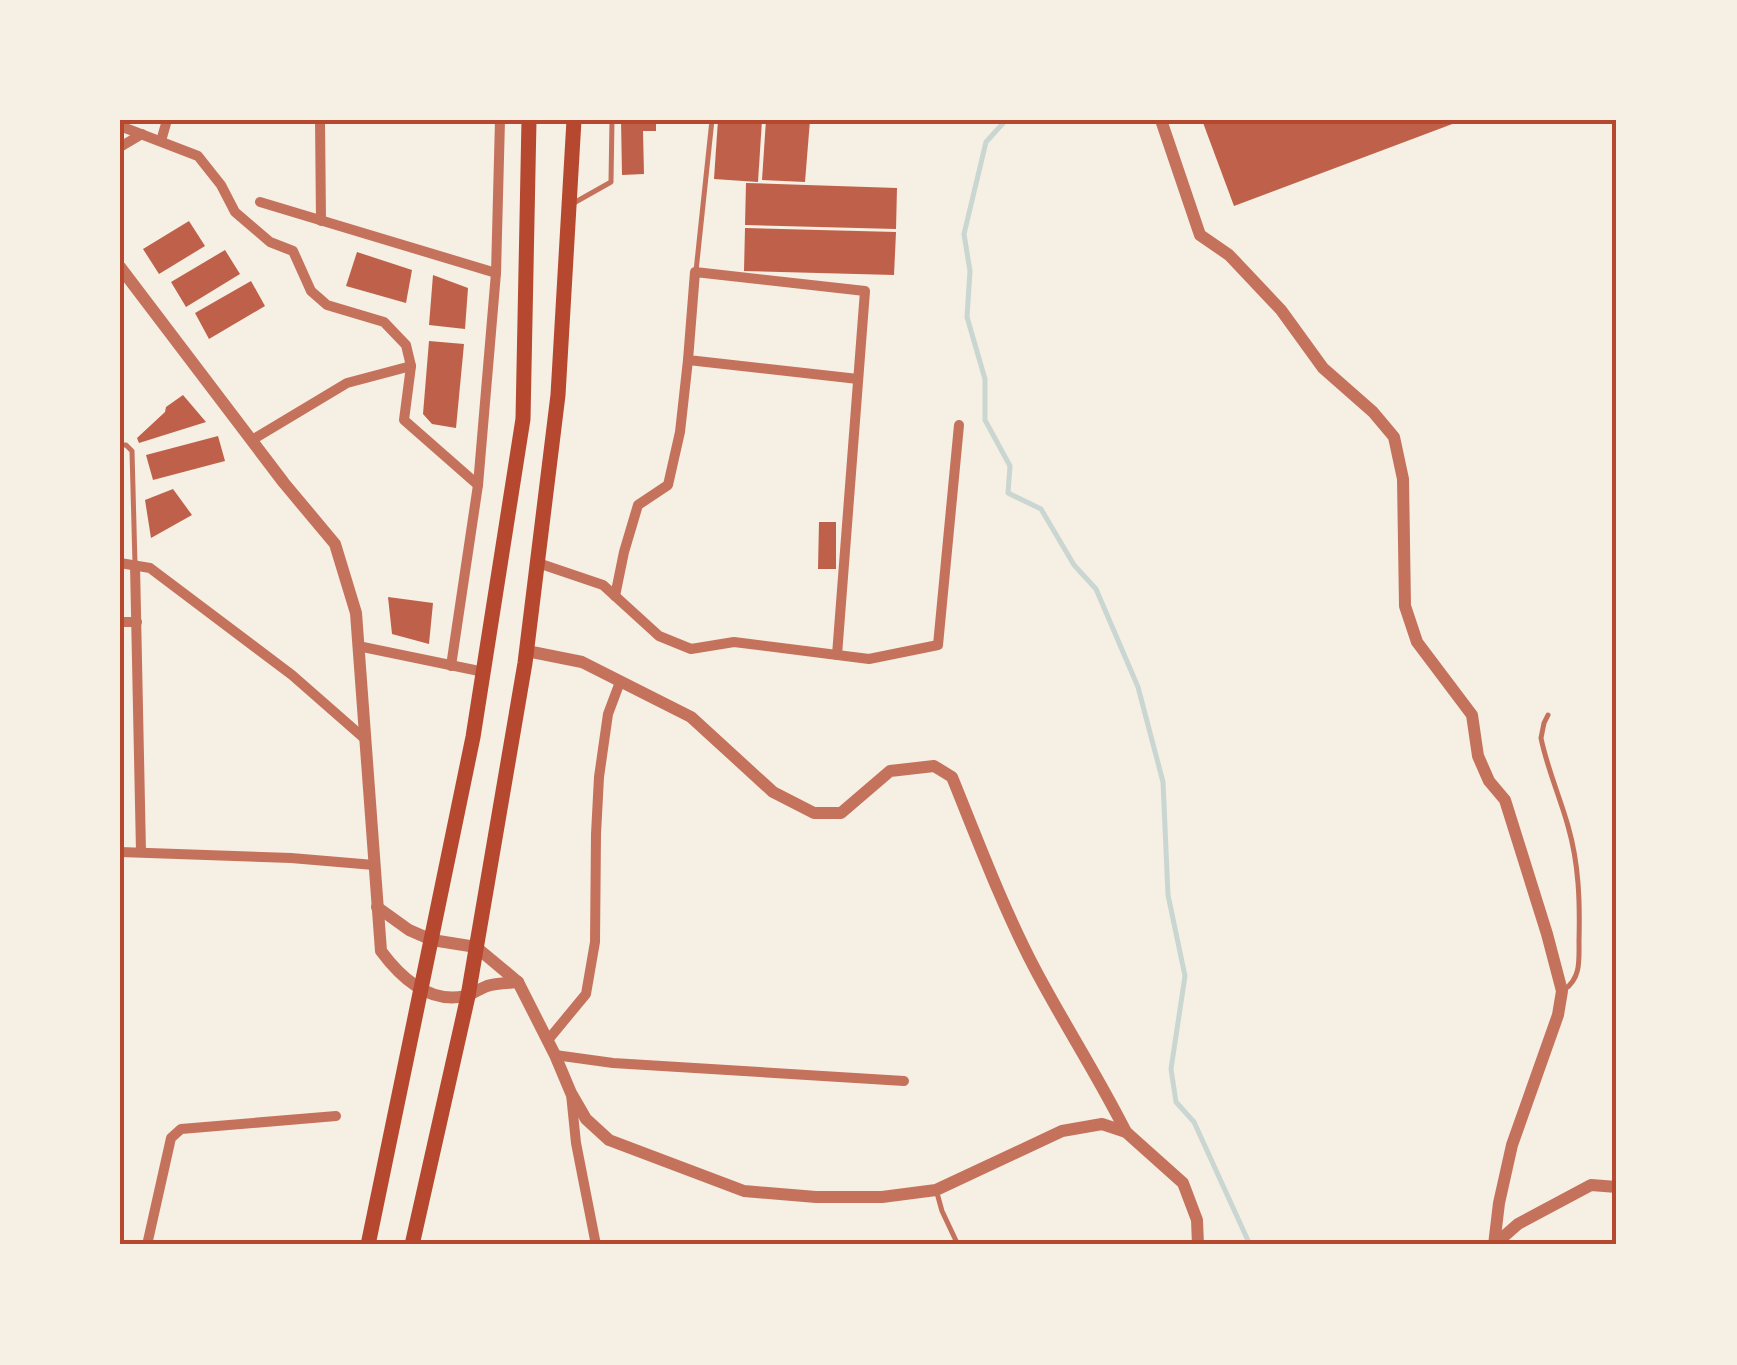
<svg xmlns="http://www.w3.org/2000/svg" width="1737" height="1365" viewBox="0 0 1737 1365" font-family="Spectral,serif">
	<style>
		.lines { fill: none; stroke-linecap: round; stroke-linejoin: round }
		.stream { stroke: #c9d6d2; stroke-width: 5 }
		.building { fill: #bf614a }
		.service { stroke: #c5725c; stroke-width: 5 }
		.minor { stroke: #c5725c; stroke-width: 10 }
		.tertiary { stroke: #c5725c; stroke-width: 12 }
		.primary { stroke: #b5482f; stroke-width: 15 }
		.neatline { fill: none; stroke: #b5482f; stroke-width: 4 }
	</style>
	<rect width="100%" height="100%" fill="#f6efe4"/>
	<g class="lines">
		<path class="stream" d="M1006 120 986 142 964 234 970 271 967 317 985 379V420L1010 466 1008 493 1041 509 1074 565 1096 589 1138 687 1163 782 1168 895 1185 976 1171 1069 1176 1102 1194 1122 1250 1245"/>
	</g>
	<g class="building">
		<path d="M621 120H656V131H643L644 174 622 175Z"/>
		<path d="M718 120H762L758 182 714 179Z"/>
		<path d="M766 120H810L805 182 762 180Z"/>
		<path d="M1202 120H1463L1234 206Z"/>
		<path d="M746 183 897 188 896 229 745 225Z"/>
		<path d="M189 221 205 246 159 274 143 249Z"/>
		<path d="M745 228 896 232 894 275 744 271Z"/>
		<path d="M225 250 240 274 186 307 171 282Z"/>
		<path d="M357 252 412 270 406 303 346 286Z"/>
		<path d="M433 275 468 288 465 329 429 325Z"/>
		<path d="M251 281 265 306 209 339 195 313Z"/>
		<path d="M429 341 464 344 456 428 432 424 423 414Z"/>
		<path d="M183 395 206 422 139 443 137 438 165 412 166 407Z"/>
		<path d="M218 436 225 461 153 480 146 455Z"/>
		<path d="M173 489 192 515 151 538 145 500Z"/>
		<path d="M819 522H836V569H818Z"/>
		<path d="M388 597 433 603 429 644 392 634Z"/>
	</g>
	<g class="lines">
		<g class="service">
			<path d="M572 204 611 182 612 120"/>
			<path d="M696 271 712 120"/>
			<path d="M120 445H126L132 451 135 564"/>
			<path d="M1548 715 1544 723 1541 738C1547 768 1560 797 1568 826 1579 864 1580 902 1579 941 1579 961 1581 978 1564 990"/>
			<path d="M937 1193 942 1211 958 1245"/>
		</g>
		<g class="minor">
			<path d="M320 120 321 221"/>
			<path d="M120 126 198 156 221 185 235 212 270 242 293 251 311 291 327 305 384 322 406 345 411 366 404 420 478 485"/>
			<path d="M161 141 167 120"/>
			<path d="M120 147 142 134"/>
			<path d="M260 202 496 273"/>
			<path d="M252 440 347 383 411 366"/>
			<path d="M120 563 150 568 292 675 365 739"/>
			<path d="M538 563 603 585 659 636 691 649 734 642 869 659 938 645 959 425"/>
			<path d="M135 565 141 852"/>
			<path d="M615 596 624 552 638 505 668 485 680 432 688 360"/>
			<path d="M120 622H137"/>
			<path d="M358 646 484 672"/>
			<path d="M837 655 865 291 695 272 688 360 858 379"/>
			<path d="M451 666 478 485 496 273 500 120"/>
			<path d="M120 852 291 858 374 865"/>
			<path d="M548 1040 586 994 595 942 596 834 599 777 608 714 620 682"/>
			<path d="M555 1055 613 1063 904 1081"/>
			<path d="M571 1094 576 1143 596 1245"/>
			<path d="M147 1245 171 1138 181 1129 336 1116"/>
		</g>
		<g class="tertiary">
			<path d="M1161 120 1200 235 1229 255 1281 310 1323 368 1373 412 1394 437 1403 479 1405 606 1417 642 1472 715 1478 756 1489 781 1505 800 1547 934 1562 991 1558 1015 1512 1145 1499 1203 1494 1245"/>
			<path d="M120 267 284 483 335 544 356 613 381 951C401 978 429 1004 465 996 473 994 479 989 487 986 496 983 508 983 518 982"/>
			<path d="M527 651 582 662 691 717 773 792 814 813H841L890 771 934 766 952 777C978 841 1003 908 1035 969 1064 1024 1098 1076 1126 1132"/>
			<path d="M377 907 409 930 432 940 476 947 518 982 555 1055 571 1093 586 1119 609 1140 744 1191 816 1197H882L936 1190 1062 1131 1102 1124 1126 1132 1183 1183 1197 1220 1198 1245"/>
			<path d="M1494 1245 1518 1224 1591 1185 1617 1187"/>
		</g>
		<g class="primary">
			<path d="M368 1245 473 737 523 419 529 120"/>
			<path d="M412 1245 468 996 525 663 558 395 574 120"/>
		</g>
	</g>
	<rect width="1737" height="1365" fill="none" stroke="#f6efe4" stroke-width="245"/>
	<rect x="122" y="122" width="1492" height="1120" class="neatline"/>
</svg>
